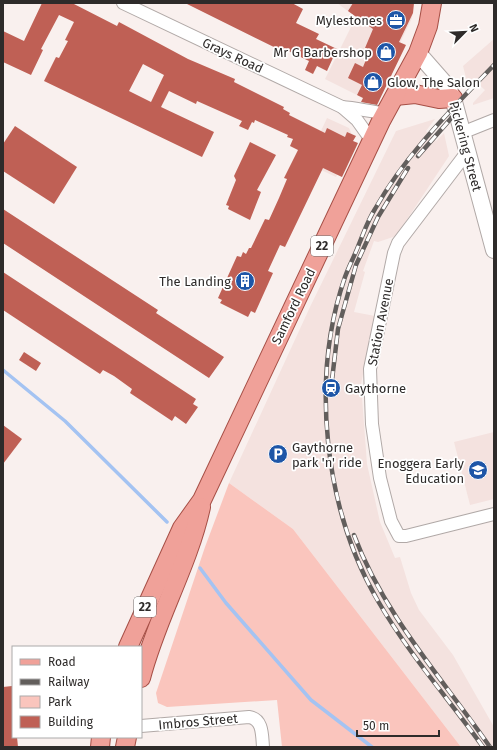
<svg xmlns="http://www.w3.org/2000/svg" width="497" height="750" viewBox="0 0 497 750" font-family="'Fira Sans',sans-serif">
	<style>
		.built { fill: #f4e2df }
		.green { fill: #fac5bd }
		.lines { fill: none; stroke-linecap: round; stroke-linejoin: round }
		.stream { stroke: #a4c3f2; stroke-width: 3.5 }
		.building { fill: #bf6055; fill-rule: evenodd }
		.street-casing { stroke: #b1a9a7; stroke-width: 14 }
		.secondary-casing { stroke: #b1a9a7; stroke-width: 18 }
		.primary-casing { stroke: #a64f46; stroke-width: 20 }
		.street { stroke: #fff; stroke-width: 12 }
		.secondary { stroke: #fff; stroke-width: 16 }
		.primary { stroke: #f0a199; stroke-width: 18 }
		.rail-casing { stroke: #625e5c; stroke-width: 4.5 }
		.rail { stroke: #fff; stroke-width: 3; stroke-dasharray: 9; stroke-linecap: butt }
		.labels { text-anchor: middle; stroke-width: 3.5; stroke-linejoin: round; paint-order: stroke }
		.shield { fill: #fff; stroke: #6d6b6a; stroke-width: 1 }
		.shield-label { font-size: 12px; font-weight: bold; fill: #2e2b2a }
		.poi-label { font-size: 13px; fill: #2e2b2a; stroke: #fff; text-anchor: end }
		.street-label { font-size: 13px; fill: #2e2b2a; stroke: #fff }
	</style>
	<rect width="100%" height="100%" fill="#f9f0ee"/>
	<g class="built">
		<path d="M337 3H414L412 18 373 100 369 101 325 79 356 17Z"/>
		<path d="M494 39V98L473 105V103L485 90 474 80 468 86 463 66Z"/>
		<path d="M327 118 349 128 354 139 336 177 306 163Z"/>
		<path d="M435 119 426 131 436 141 444 133 449 156 396 236 378 242 374 241 363 271 365 272 354 312 375 316 361 384 367 464 380 522 395 558 400 557 411 593 419 610 453 655 494 727V747H461L293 529 229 483 310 307 396 131Z"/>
		<path d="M494 432V499L470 505 454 442Z"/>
	</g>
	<path class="green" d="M229 483 293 529 461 747H282L277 700 167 707 158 703 156 693 205 547Z"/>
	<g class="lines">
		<g class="stream">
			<path d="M3 370 65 421 167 522"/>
			<path d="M200 568 226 603 311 700 372 747"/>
		</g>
	</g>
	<g class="building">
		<path d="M42 3H72L117 26 119 22 188 59 235 79 234 82 284 107 283 109 290 113 289 115 325 133 327 128 345 137 347 132 356 136 353 141 358 143 342 177 323 168 285 247 280 245 268 271 273 273 255 313 251 311 248 317 220 303 222 300 218 298 237 256 241 257 243 252 246 254 249 248H251L265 219 269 220 279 198 287 179 284 178 298 150 290 146 293 139 287 137 288 135 255 120 254 123 252 122 248 130 239 126 242 121 197 101 196 104 169 91 161 107 214 132 202 157 44 81 56 57 59 58 68 41 65 40 74 22 59 15 41 49 43 50 31 75 3 62V31L24 41ZM143 64 164 75 151 102 129 91Z"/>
		<path d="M185 3H292L303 9 296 23 319 34 316 39 337 49 327 71 317 66 313 74 305 70 309 61 284 49 282 51Z"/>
		<path d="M353 3H414L413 13 399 42 406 45 377 105 361 102 363 98 357 95 362 85 348 78 355 63 363 67 370 50 365 48 373 29 348 11Z"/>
		<path d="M15 126 77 167 54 204 3 171V144Z"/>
		<path d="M250 142 276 155 257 190 261 192 250 220 228 209 229 206 226 205 236 180 234 176Z"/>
		<path d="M3 209 158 310 156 313 224 357 209 378 3 243Z"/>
		<path d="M3 272 196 399 193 404 198 407 186 424 175 416 172 421 130 393 132 389 114 376 103 370 100 374 3 310Z"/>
		<path d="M24 352 41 363 36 371 19 360Z"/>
		<path d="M3 425 22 439 3 464Z"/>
		<path d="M12 686 13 737H17L18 747H3V687Z"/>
	</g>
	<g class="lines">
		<defs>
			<g id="street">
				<path d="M123 3 342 107 357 120 372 141"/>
				<path d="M342 107C357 108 371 112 385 113"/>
				<path d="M464 132 494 120"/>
				<path d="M468 151 398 243 394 253 370 369 372 424 380 478 391 521 399 536H406L494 514"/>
				<path d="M141 726 249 717C263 719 262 735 263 747"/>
			</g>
			<path id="secondary" d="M418 53 447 86 453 98 494 250"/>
			<g id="primary">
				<path d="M395 96 415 94 439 99 453 98"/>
				<path d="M128 647 182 528 202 500 381 121 418 53 428 26 432 3"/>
				<path d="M141 678C156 619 188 566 201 507"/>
				<path d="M100 747 101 737"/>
				<path d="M125 747 127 737"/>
			</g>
		</defs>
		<use href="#street" class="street-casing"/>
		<use href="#secondary" class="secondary-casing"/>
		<use href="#primary" class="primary-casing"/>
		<use href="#street" class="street"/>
		<use href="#secondary" class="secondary"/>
		<use href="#primary" class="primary"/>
		<defs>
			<g id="rail">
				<path d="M418 156 454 115"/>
				<path d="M332 380 338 329 356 265 378 217 408 168"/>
				<path d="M354 535C384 615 442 678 490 747"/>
				<path d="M483 747C448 698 408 653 378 601 324 509 310 378 345 277 349 266 355 255 359 244 364 232 368 220 375 209 406 154 451 110 494 65"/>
			</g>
		</defs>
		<use href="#rail" class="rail-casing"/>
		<use href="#rail" class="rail"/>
	</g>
	<defs>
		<symbol id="office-disc" viewBox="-11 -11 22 22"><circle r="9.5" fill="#1e56a7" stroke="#fff"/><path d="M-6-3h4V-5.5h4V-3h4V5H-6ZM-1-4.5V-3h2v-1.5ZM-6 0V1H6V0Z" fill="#fff"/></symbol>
		<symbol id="shop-disc" viewBox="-11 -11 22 22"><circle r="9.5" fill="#1e56a7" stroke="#fff"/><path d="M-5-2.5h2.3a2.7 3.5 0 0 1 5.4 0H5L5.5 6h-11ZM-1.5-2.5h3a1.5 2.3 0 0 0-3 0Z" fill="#fff"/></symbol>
		<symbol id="building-disc" viewBox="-11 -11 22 22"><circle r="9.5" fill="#1e56a7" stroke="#fff"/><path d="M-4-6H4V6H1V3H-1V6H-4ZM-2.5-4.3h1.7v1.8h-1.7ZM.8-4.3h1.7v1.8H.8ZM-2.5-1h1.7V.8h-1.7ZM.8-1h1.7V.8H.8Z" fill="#fff"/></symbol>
		<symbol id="station-disc" viewBox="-11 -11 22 22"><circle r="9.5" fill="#1e56a7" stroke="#fff"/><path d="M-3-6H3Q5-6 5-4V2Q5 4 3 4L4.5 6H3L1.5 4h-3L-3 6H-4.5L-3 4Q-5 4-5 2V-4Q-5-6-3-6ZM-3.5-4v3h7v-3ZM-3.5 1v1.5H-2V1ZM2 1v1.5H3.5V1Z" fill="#fff"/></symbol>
		<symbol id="parking-disc" viewBox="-11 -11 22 22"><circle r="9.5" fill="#1e56a7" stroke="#fff"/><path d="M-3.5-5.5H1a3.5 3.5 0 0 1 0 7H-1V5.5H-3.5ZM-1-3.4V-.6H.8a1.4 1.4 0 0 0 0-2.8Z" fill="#fff"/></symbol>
		<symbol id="school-disc" viewBox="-11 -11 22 22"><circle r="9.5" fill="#1e56a7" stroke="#fff"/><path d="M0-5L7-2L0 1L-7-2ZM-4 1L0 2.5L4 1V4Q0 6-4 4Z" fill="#fff"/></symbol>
	</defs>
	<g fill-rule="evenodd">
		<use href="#office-disc" x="385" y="9" width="22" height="22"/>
		<use href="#shop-disc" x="375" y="41" width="22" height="22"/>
		<use href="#shop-disc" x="362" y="71" width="22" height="22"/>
		<use href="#building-disc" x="234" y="270" width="22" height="22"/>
		<use href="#station-disc" x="320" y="377" width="22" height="22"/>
		<use href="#parking-disc" x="267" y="443" width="22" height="22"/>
		<use href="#school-disc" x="467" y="459" width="22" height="22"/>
	</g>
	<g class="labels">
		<g class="shield">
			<rect x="311" y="236" width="22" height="20" rx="3"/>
			<rect x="134" y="597" width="22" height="20" rx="3"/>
		</g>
		<g class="shield-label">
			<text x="322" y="250">22</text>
			<text x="145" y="611">22</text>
		</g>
		<g class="poi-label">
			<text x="382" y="25">Mylestones</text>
			<text x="372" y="57">Mr G Barbershop</text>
			<text x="387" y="87" text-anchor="start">Glow, The Salon</text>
			<text x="231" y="286">The Landing</text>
			<text x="345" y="393" text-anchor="start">Gaythorne</text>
			<text x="292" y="452" text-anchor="start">Gaythorne<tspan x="292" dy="15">park 'n' ride</tspan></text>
			<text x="464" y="468">Enoggera Early<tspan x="464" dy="15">Education</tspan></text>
		</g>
		<g class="street-label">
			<text transform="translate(233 55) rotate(25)" y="5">Grays Road</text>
			<text transform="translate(466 146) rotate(75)" y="5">Pickering Street</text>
			<text transform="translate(293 306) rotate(-64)" y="5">Samford Road</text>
			<text transform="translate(380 322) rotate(-79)" y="5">Station Avenue</text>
			<text transform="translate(198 721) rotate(-5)" y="5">Imbros Street</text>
		</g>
	</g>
	<rect width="497" height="750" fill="none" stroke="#2e2b2a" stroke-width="8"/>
	<rect x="12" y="646" width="130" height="92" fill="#ffffff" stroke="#abaaaa"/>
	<rect x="20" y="659" width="20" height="6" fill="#f0a199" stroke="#abaaaa"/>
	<text x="48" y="666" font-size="12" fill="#2e2b2a">Road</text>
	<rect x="20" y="679" width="20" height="6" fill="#625e5c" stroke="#abaaaa"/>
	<text x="48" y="686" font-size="12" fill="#2e2b2a">Railway</text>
	<rect x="20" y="696" width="20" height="12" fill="#fac5bd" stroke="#abaaaa"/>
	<text x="48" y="706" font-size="12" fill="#2e2b2a">Park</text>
	<rect x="20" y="716" width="20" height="12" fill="#bf6055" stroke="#abaaaa"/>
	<text x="48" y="726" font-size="12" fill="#2e2b2a">Building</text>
	<g transform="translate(465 32) rotate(66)" stroke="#ffffff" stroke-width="3" paint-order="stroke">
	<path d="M0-3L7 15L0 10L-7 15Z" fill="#2e2b2a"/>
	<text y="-6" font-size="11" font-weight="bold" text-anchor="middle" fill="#2e2b2a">N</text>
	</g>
	<path d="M357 730v6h82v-6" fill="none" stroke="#2e2b2a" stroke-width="2"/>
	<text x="363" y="730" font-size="12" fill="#2e2b2a" stroke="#ffffff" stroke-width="3" paint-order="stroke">50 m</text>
</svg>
